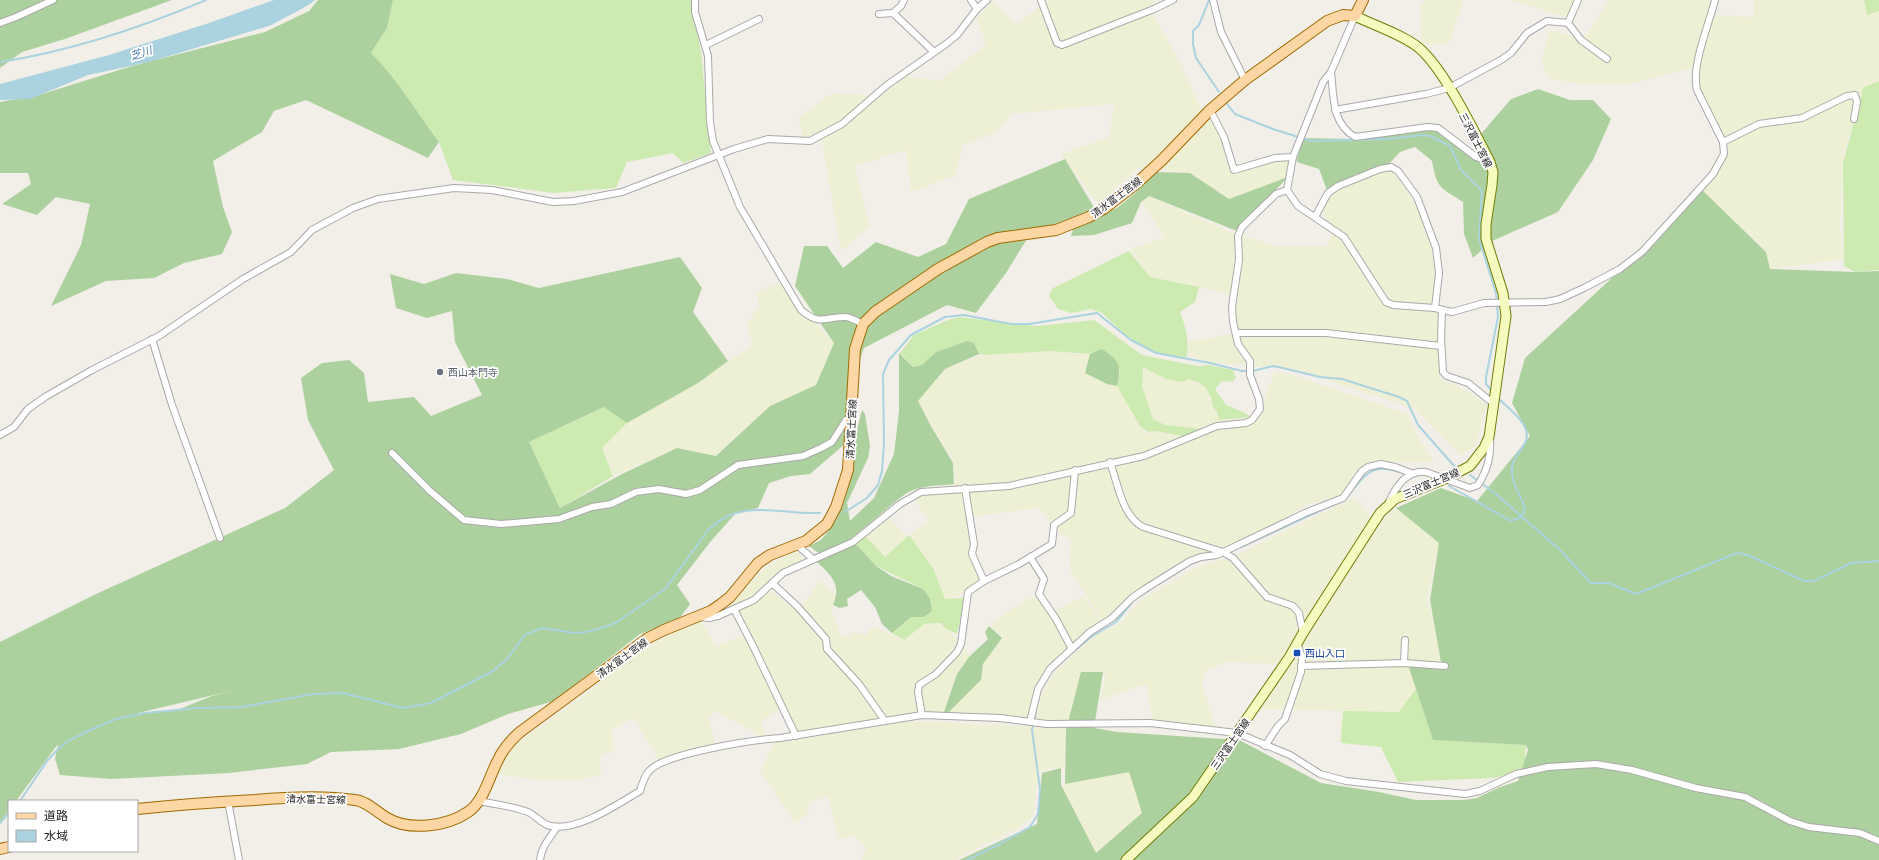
<svg xmlns="http://www.w3.org/2000/svg" width="1879" height="860" viewBox="0 0 1879 860" font-family="Roboto,'Noto Sans JP',sans-serif">
	<style>
		.farmland { fill: #eef0d5 }
		.grass { fill: #cdebb0 }
		.forest { fill: #add19e; fill-rule: evenodd }
		.water { fill: #aad3df }
		.lines { fill: none; stroke-linecap: round; stroke-linejoin: round }
		.stream { stroke: #aad3df; stroke-width: 2 }
		.street-casing { stroke: #a9a9a9; stroke-width: 8 }
		.secondary-casing { stroke: #707d05; stroke-width: 11 }
		.primary-casing { stroke: #a06b00; stroke-width: 12 }
		.street { stroke: #fff; stroke-width: 6 }
		.secondary { stroke: #f7fabf; stroke-width: 9 }
		.primary { stroke: #fcd6a4; stroke-width: 10 }
		.worship-dot { fill: #6b7280; stroke: #fff; stroke-width: 1.5 }
		.transit-dot { fill: #1a4fb4; stroke: #fff; stroke-width: 1.5 }
		.labels { text-anchor: middle; stroke-width: 3.5; stroke-linejoin: round; paint-order: stroke }
		.street-label { font-size: 10px; fill: #222; stroke: #fff }
		.worship-label { font-size: 10px; fill: #5b616d; stroke: #fff; text-anchor: start }
		.transit-label { font-size: 10px; fill: #164399; stroke: #fff; text-anchor: start }
		.water-label { font-size: 11px; font-style: italic; fill: #4a7aab; stroke: #fff }
	</style>
	<rect width="100%" height="100%" fill="#f2efe9"/>
	<g class="farmland">
		<path d="M1050 0H1154V16L1179 60 1202 111 1217 120 1234 170 1291 157 1288 177 1229 199 1190 173 1138 168 1099 205 1061 154 1109 137 1114 104 1012 114 996 132 963 145 954 176 911 192 906 150 855 166 870 226 841 251 822 141 803 137 799 118 832 93 880 96 906 76 939 81 986 45 977 18 992 1 1016 24Z"/>
		<path d="M1425 0H1463L1450 42 1429 46 1421 41V5Z"/>
		<path d="M1513 0H1577L1568 17 1513 1Z"/>
		<path d="M1608 0H1712L1693 68 1635 83 1578 84 1548 78 1541 62 1550 30 1581 40 1593 27Z"/>
		<path d="M1754 0H1864L1867 15 1879 11V84L1862 92 1844 152 1840 226 1844 259 1770 269 1766 252 1758 242 1705 195 1700 187 1723 147 1696 86 1705 43 1714 15 1754 17Z"/>
		<path d="M1388 167 1395 173 1426 221 1438 286 1441 339 1440 379 1471 393 1487 405 1475 446 1461 456 1415 409 1291 368 1210 363 1190 356 1188 342 1236 333 1234 295 1150 277 1130 249 1165 237 1141 202 1149 196 1227 231 1277 246H1328L1333 230 1320 208 1338 186Z"/>
		<path d="M779 283 834 343 816 385 770 406 716 456 677 448 613 476 602 448 627 423 748 349 752 342 747 325 759 305 757 292Z"/>
		<path d="M1050 351 1090 355 1086 373 1118 386 1139 425 1147 434 1155 431 1186 436 1200 430 1165 425 1153 419 1142 386V367L1189 379 1206 388 1220 421 1251 417 1265 400 1274 372 1290 374 1407 414 1420 441 1435 462H1369L1341 495 1307 505 1235 546 1192 557 1136 591 1104 623 1070 571 1071 539 1059 533 1039 508 969 517 973 554 979 579 963 593 945 600 933 568 909 535 928 521 915 499 932 494 956 485 953 461 918 401 945 369 979 356Z"/>
		<path d="M1355 497 1378 524 1396 508 1439 543 1427 598 1435 627 1441 665 1407 663 1426 717 1381 747 1339 741 1343 711 1257 709 1281 664 1228 662 1206 670 1202 683 1215 728 1153 720 1146 684 1100 700 1106 674 1081 672 1071 720H1035L1041 696 1054 674 1090 638 1120 623 1140 601 1197 567 1233 557Z"/>
		<path d="M890 518 906 537 885 557 866 537Z"/>
		<path d="M792 553H800L803 560 769 590 798 611 821 580 837 596 832 607 833 615 842 638 855 632 866 635 873 626 904 640 924 624H942L961 644 970 656 957 674 943 715 918 712 799 733 783 708 761 721 765 738 716 711 709 717 715 743 674 754 658 760 634 718 612 729 614 750 600 756 601 775 571 781 531 779 495 774 510 748 595 687 626 661 669 634 702 622 716 646 746 634 734 613 727 607 763 570Z"/>
		<path d="M1039 594 1056 610 1084 596 1103 624 1050 666 1037 685 1028 717 948 713 981 680 983 664 1003 637 990 624 1023 601Z"/>
		<path d="M895 722H940L988 725 1067 727 1064 767 1039 771 1033 816 1017 829 953 860H861L867 848 855 836 838 839 828 796 810 802 807 814 795 823 760 771 774 742Z"/>
		<path d="M1131 771 1142 813 1096 853 1061 785Z"/>
	</g>
	<g class="grass">
		<path d="M393 0H691L701 52 711 153 683 163 673 153 627 162 616 188 554 193 453 180 439 142 371 53 387 28Z"/>
		<path d="M1864 0H1879V11L1867 15Z"/>
		<path d="M1879 81V270L1855 272 1844 266 1843 163 1863 88Z"/>
		<path d="M1129 251 1150 277 1199 287 1195 302 1180 312C1186 328 1189 339 1187 357L1162 355 1133 342 1102 313 1091 309 1071 313 1058 309 1049 296 1053 288Z"/>
		<path d="M959 317 1038 326 1094 320 1142 355 1198 366 1209 365 1233 370 1236 378 1232 382 1222 381 1215 389 1226 405 1243 412 1251 417 1219 420 1217 412 1213 407 1211 398 1206 388 1199 383 1189 379 1181 382 1166 379 1143 367 1142 386 1153 419 1165 425 1201 429 1184 436 1155 431 1148 432 1140 426 1117 386 1120 369 1102 350 1090 354 1050 351 987 355 979 354 974 343 967 341 936 352 922 365 913 367 900 353 914 335 948 320Z"/>
		<path d="M604 407 622 416 627 423 602 448 613 476 560 508 529 442Z"/>
		<path d="M909 535 933 568 945 599 965 598 957 634 946 629 941 623 924 624 904 640 892 633 911 617H924L932 611 923 589 876 566 856 544 865 536 885 557Z"/>
		<path d="M1416 689 1433 740 1526 745 1524 771 1493 778 1398 782 1381 747 1341 743 1343 711 1399 712Z"/>
	</g>
	<g class="forest">
		<path d="M0 0H172L65 39 22 52 0 68Z"/>
		<path d="M318 0H393L387 28 371 53C398 80 416 112 439 142L428 158 306 100 274 111 262 132 213 161 223 207 232 232 222 254 184 263 154 278 106 281 51 306 81 245 90 204 56 197 37 215 2 204 31 184 28 173H0V102L42 94 132 66 265 32 309 11Z"/>
		<path d="M1538 89 1570 100H1593L1611 119 1593 160 1558 212 1492 241 1473 258 1464 234 1463 202C1440 187 1437 189 1432 161L1415 147 1400 152 1385 168 1327 190 1319 169 1297 162 1301 138 1353 139 1428 127 1455 140 1479 158 1488 159 1481 134 1511 99Z"/>
		<path d="M1065 159 1095 209 1030 234 1006 273 976 313 947 305 864 348 846 400V443L810 474 791 476 769 483 758 508 736 513 711 541 677 585 690 604 679 619 640 634 554 701 508 714 461 734 399 749 331 752 307 764 229 773 111 779 60 775 55 759 58 744 16 801H9V810L0 823V642L96 594 285 508 334 470 308 420 301 378 322 363 349 360 364 373 368 402 414 397 431 416 482 395 455 342 452 311 427 318 396 308 390 274 424 284 456 273 507 279 539 288 680 257 702 288 693 312 728 361 698 383 627 423 604 407 529 442 560 508 622 474 677 448 716 456 770 406 816 385 834 343 795 286 804 246H827L843 268 876 242 918 257 946 244 969 199ZM235 690 212 696 177 710 138 713Z"/>
		<path d="M1154 172 1190 173 1229 199 1288 177 1237 231 1149 196 1141 202 1132 223 1094 235 1071 236 1073 229 1095 216 1117 208 1135 193Z"/>
		<path d="M1702 190 1766 252 1770 269 1855 272 1879 271V860H959L1037 824 1042 773 1061 768V785L1096 853 1142 813 1129 772 1065 784 1066 730 1081 672H1103L1094 728 1117 732 1239 740 1321 783 1379 792 1416 800H1464L1477 798 1500 787 1518 781 1528 750 1526 745 1433 740 1408 665 1442 668 1430 600 1439 543 1396 508 1441 488 1477 501 1530 436 1512 403 1525 358 1625 266Z"/>
		<path d="M967 341 974 343 979 354 945 369 918 401 931 426 953 463 954 484C939 486 920 485 907 493 889 504 839 556 819 553 816 552 812 548 809 546L821 540 833 525 844 502 856 456V434L862 410 865 414 870 446 868 458 847 503 850 521 874 498 894 454 899 411V353L913 367 922 365 936 352Z"/>
		<path d="M1102 349C1121 362 1121 365 1117 386L1107 384 1085 373 1090 354Z"/>
		<path d="M856 544 876 566 891 576 923 589 930 599 932 611 924 617H911L892 633 882 624 875 607 861 590 847 599 848 606 840 608 833 605C842 585 831 575 817 562Z"/>
		<path d="M989 626 1002 638 983 664 981 680 948 713 943 715 957 674 969 657 988 639 985 632Z"/>
	</g>
	<path class="water" d="M274 0H315C305 9 284 17 272 25L149 62 88 75 30 99 0 100V84L109 55 209 23Z"/>
	<g class="lines">
		<g class="stream">
			<path d="M1209 0 1199 25 1193 31V44L1196 58 1219 92"/>
			<path d="M0 62C71 51 140 28 206 0"/>
			<path d="M1227 104 1235 114 1273 129 1311 141 1388 139 1423 135 1430 136 1450 146 1461 170 1482 191 1479 239 1496 293 1498 317 1486 377V384L1492 391"/>
			<path d="M1470 475 1496 494 1560 550 1591 583H1609L1636 594 1737 553 1748 555 1804 581H1814L1851 563 1879 561"/>
			<path d="M1449 486 1511 521 1521 517 1525 508C1521 496 1510 481 1512 467 1513 459 1519 452 1524 445 1536 426 1508 409 1497 397"/>
			<path d="M1348 496C1357 485 1367 467 1385 469 1391 469 1397 472 1404 473"/>
			<path d="M845 512 867 498 878 485 882 471 884 443 883 374 889 360 911 335 945 317 964 315 1011 324H1029L1097 313 1131 340 1156 353 1210 363 1242 371H1253L1273 366 1287 369 1320 377 1342 379 1399 397 1407 401 1418 425 1455 467"/>
			<path d="M1241 547 1337 503"/>
			<path d="M1200 560 1217 558"/>
			<path d="M1073 652 1091 637 1116 622 1134 600 1148 591"/>
			<path d="M20 801 47 761 59 748 68 741 88 731 116 719 145 713 198 708 242 707 313 694 343 693 403 708 431 703 493 671 507 659 525 635 542 628 574 633 586 632 605 627 617 622 665 589 709 529C742 497 781 515 820 513"/>
			<path d="M0 823 9 813"/>
			<path d="M967 860 998 845 1030 827 1038 814 1040 789 1032 730 1036 711"/>
		</g>
		<defs>
			<g id="street">
				<path d="M695 0V12L708 56 710 122 713 141 740 207 801 310C820 326 824 317 845 317 851 317 858 322 863 324"/>
				<path d="M971 0 977 9"/>
				<path d="M1041 0 1057 43 1062 45 1154 9 1173 0"/>
				<path d="M1213 0 1221 32 1245 80"/>
				<path d="M893 13 901 6 904 0"/>
				<path d="M879 14 893 13 934 52"/>
				<path d="M1355 16 1331 72 1323 82 1293 157 1287 190 1298 206 1344 237 1386 302 1393 305 1435 308 1452 312 1484 303 1546 302 1560 299 1584 288 1620 269 1642 252 1713 174 1724 154 1723 142 1697 90C1691 66 1709 24 1715 0"/>
				<path d="M0 23 16 17 53 0"/>
				<path d="M1568 23 1581 40 1607 59"/>
				<path d="M706 45 759 19"/>
				<path d="M1331 72C1334 96 1331 123 1355 137L1428 127 1438 128 1476 157 1490 162"/>
				<path d="M1210 110 1224 137 1234 170 1275 158 1293 157"/>
				<path d="M1335 110 1426 94 1449 88 1501 60 1511 53 1527 33 1547 21 1568 23 1578 0"/>
				<path d="M1723 142 1759 124 1802 118 1847 96 1855 95 1857 102 1854 119"/>
				<path d="M1315 217 1328 193 1338 186 1380 169 1391 167 1398 171 1417 197 1436 248 1439 273 1435 308"/>
				<path d="M1442 310 1441 339 1443 372 1447 376 1468 383 1494 404"/>
				<path d="M1236 333H1326L1441 346"/>
				<path d="M152 339 172 405 220 538"/>
				<path d="M0 435 14 427 28 409 45 397 92 370 159 336 243 279 291 252 312 230 353 208 378 199 454 188 492 190 553 202 574 201 622 192 734 149 768 139 810 141 842 124 887 85 946 44 957 35 977 9 987 0"/>
				<path d="M392 453 430 491 464 520 501 524 559 519 592 507 611 504 636 492 659 489 686 494 700 490 738 465 803 456 821 448 832 442 846 420 851 416"/>
				<path d="M1110 462C1118 484 1122 516 1143 527L1223 552 1233 558 1267 597 1293 606 1299 613 1303 633"/>
				<path d="M965 488 974 544 972 554 984 581"/>
				<path d="M1389 502C1396 486 1407 470 1426 472L1470 488 1478 485C1488 469 1491 456 1490 438"/>
				<path d="M797 545 813 559"/>
				<path d="M1030 557 1044 579 1039 594 1056 619 1072 649"/>
				<path d="M772 583 797 606 826 639 827 649 859 684 885 721"/>
				<path d="M734 609 754 648 796 736"/>
				<path d="M700 617 709 618 718 616 754 600 783 573 853 542 900 504 921 492 1009 486 1144 456 1217 426 1246 423 1252 420 1260 409 1259 399 1250 375V361L1238 344 1233 322 1232 306 1239 260 1238 236 1242 227 1276 194 1287 190"/>
				<path d="M1404 663 1405 640"/>
				<path d="M1301 666 1404 663 1445 666"/>
				<path d="M922 715 918 693 919 685 936 674 957 652 961 644 968 592 984 581 1019 564 1052 544 1054 525 1071 513 1075 470"/>
				<path d="M1030 722 1038 689 1050 669 1090 632 1112 618 1132 598 1145 589 1190 561 1201 557 1217 555 1305 513 1343 498 1362 471 1368 467 1381 464 1395 467 1411 473"/>
				<path d="M1265 746 1278 726 1285 719 1301 672 1302 658 1297 642"/>
				<path d="M228 801 239 860"/>
				<path d="M479 801C493 804 518 807 530 813 537 817 543 825 551 826 577 832 618 804 640 791 642 784 644 777 649 771 665 753 753 740 780 738L922 715 1000 718 1047 724 1150 723 1237 733 1290 755 1320 774 1346 781 1465 794 1480 791 1516 774 1548 767 1596 764 1632 770 1696 788 1745 797 1790 821 1809 827 1860 833 1879 841"/>
				<path d="M540 860C541 847 550 838 557 827"/>
			</g>
			<path id="secondary" d="M1126 860 1193 797 1290 656 1303 633 1380 513 1395 499 1445 479 1470 466 1484 448 1489 437 1506 316 1503 293 1486 239V224L1492 185 1493 172 1490 162C1474 131 1444 69 1419 48 1404 35 1373 25 1355 16"/>
			<g id="primary">
				<path d="M137 809C176 805 216 802 255 800 288 797 322 795 355 800 366 801 377 812 387 818 409 831 446 827 468 812 484 801 489 777 498 760 503 749 511 740 520 732L648 638 664 630 711 611 721 604 730 597 758 563 770 555 806 541 827 524 836 507 848 470 855 349 863 324 875 312 938 269 987 242 998 238 1056 230 1089 217 1105 208 1138 182 1162 160 1210 110 1245 80 1327 21 1343 15 1355 16 1363 0"/>
				<path d="M0 849 9 847"/>
			</g>
		</defs>
		<use href="#street" class="street-casing"/>
		<use href="#secondary" class="secondary-casing"/>
		<use href="#primary" class="primary-casing"/>
		<use href="#street" class="street"/>
		<use href="#secondary" class="secondary"/>
		<use href="#primary" class="primary"/>
	</g>
	<circle class="worship-dot" cx="440" cy="372" r="4"/>
	<rect class="transit-dot" x="1293" y="649" width="8" height="8" rx="2"/>
	<g class="labels">
		<g class="street-label">
			<text transform="translate(1476 140) rotate(63)" y="4">三沢富士宮線</text>
			<text transform="translate(1116 197) rotate(-37)" y="4">清水富士宮線</text>
			<text transform="translate(851 429) rotate(-87)" y="4">清水富士宮線</text>
			<text transform="translate(1431 483) rotate(-23)" y="4">三沢富士宮線</text>
			<text transform="translate(622 658) rotate(-36)" y="4">清水富士宮線</text>
			<text transform="translate(1230 744) rotate(-55)" y="4">三沢富士宮線</text>
			<text transform="translate(316 799) rotate(1)" y="4">清水富士宮線</text>
		</g>
		<g class="worship-label">
			<text x="448" y="376">西山本門寺</text>
		</g>
		<g class="transit-label">
			<text x="1305" y="657">西山入口</text>
		</g>
		<g class="water-label">
			<text transform="translate(141 53) rotate(-18)" y="4">芝川</text>
		</g>
	</g>
	<rect x="8" y="800" width="130" height="52" fill="#ffffff" stroke="#a7a7a7"/>
	<rect x="16" y="813" width="20" height="6" fill="#fcd6a4" stroke="#a7a7a7"/>
	<text x="44" y="820" font-size="12" fill="#222222">道路</text>
	<rect x="16" y="830" width="20" height="12" fill="#aad3df" stroke="#a7a7a7"/>
	<text x="44" y="840" font-size="12" fill="#222222">水域</text>
</svg>
